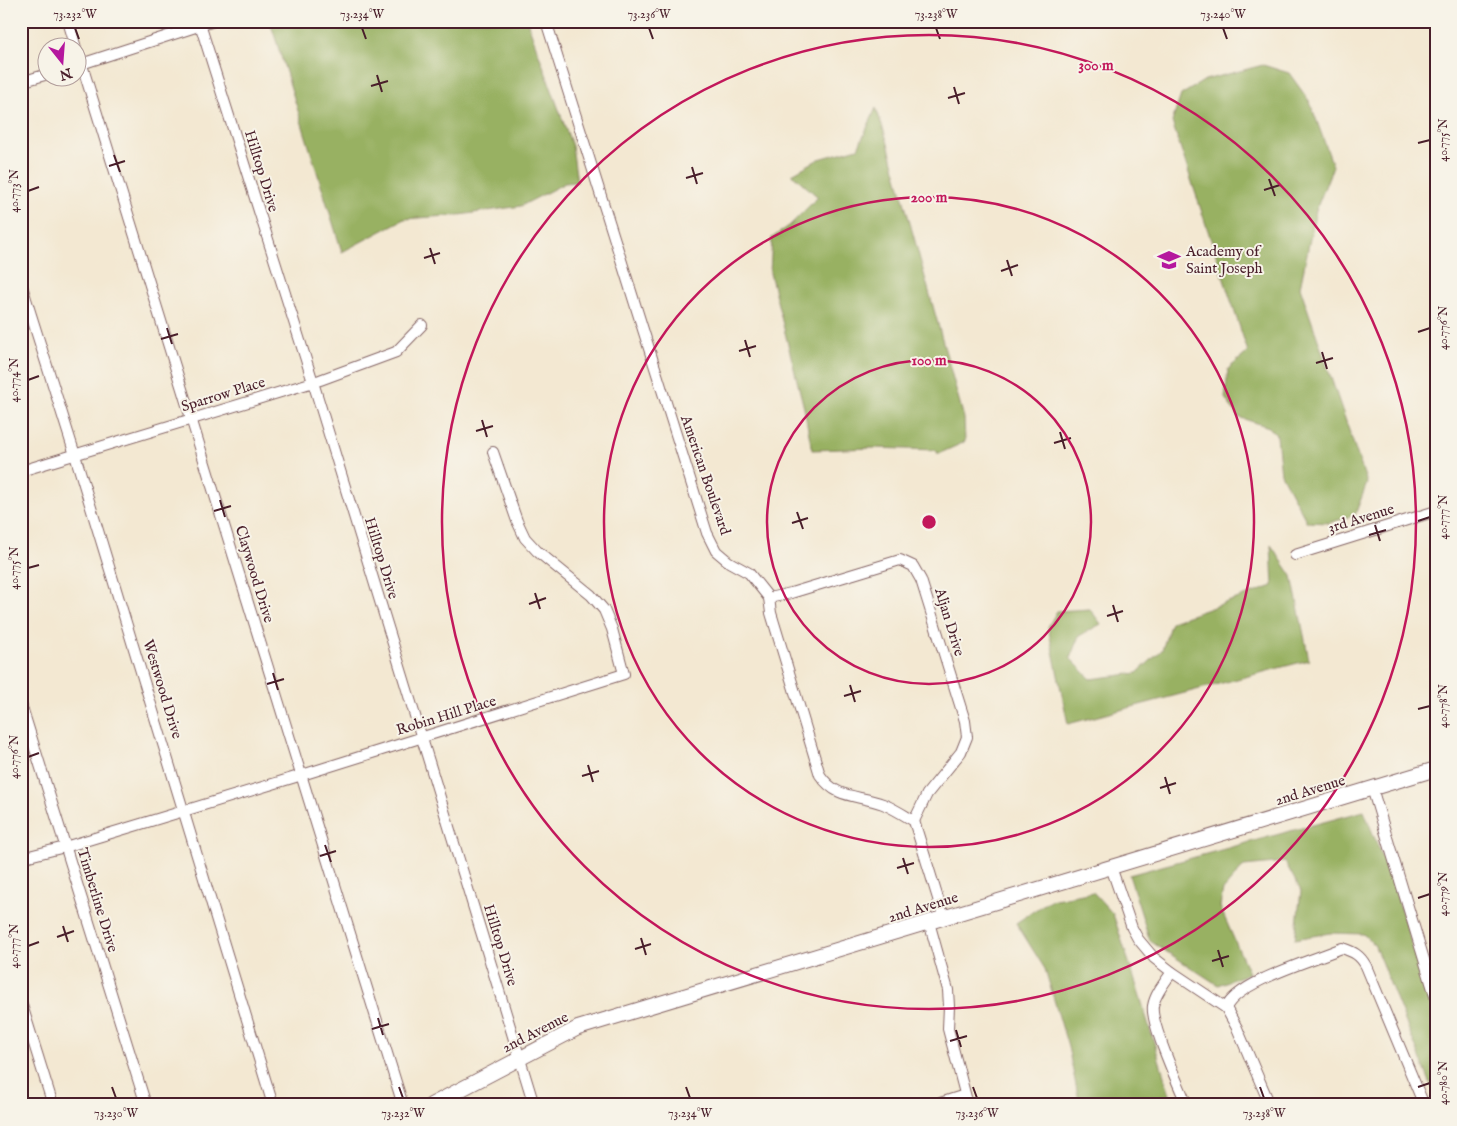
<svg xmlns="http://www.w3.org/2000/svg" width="1457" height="1126" viewBox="0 0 1457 1126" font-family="'IM FELL English',serif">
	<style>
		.forest { fill: #98b162; stroke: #716846 }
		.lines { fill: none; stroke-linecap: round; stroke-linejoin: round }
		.street-casing { stroke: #856565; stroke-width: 12 }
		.secondary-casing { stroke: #856565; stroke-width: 16 }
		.street { stroke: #fff; stroke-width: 10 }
		.secondary { stroke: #fff; stroke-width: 14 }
		.ticks { fill: none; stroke: #4a1f2b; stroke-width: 2 }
		.ring { fill: none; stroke: #c2185b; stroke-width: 2.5 }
		.labels { text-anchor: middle; stroke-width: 4; stroke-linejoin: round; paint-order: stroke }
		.street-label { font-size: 15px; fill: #4a1f2b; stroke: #f7f3e8 }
		.poi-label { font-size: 15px; fill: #4a1f2b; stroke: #f7f3e8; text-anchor: start }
		.centre { fill: #c2185b; stroke: #f7f3e8; stroke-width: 2.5 }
		.ring-label { font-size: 15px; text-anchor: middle; font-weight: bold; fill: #c2185b; stroke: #f7f3e8; stroke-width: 4; stroke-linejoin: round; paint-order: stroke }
		.neatline { fill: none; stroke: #4a1f2b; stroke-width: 2 }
		.ticks-label { font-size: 12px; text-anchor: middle; fill: #4a1f2b }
	</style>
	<rect width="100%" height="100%" fill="#f7f3e8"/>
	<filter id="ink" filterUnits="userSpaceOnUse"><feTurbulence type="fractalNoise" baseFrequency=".02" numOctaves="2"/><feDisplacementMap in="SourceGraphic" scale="10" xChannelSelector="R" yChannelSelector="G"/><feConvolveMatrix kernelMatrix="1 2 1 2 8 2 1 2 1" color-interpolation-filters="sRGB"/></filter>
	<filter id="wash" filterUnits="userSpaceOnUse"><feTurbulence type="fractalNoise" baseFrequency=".0096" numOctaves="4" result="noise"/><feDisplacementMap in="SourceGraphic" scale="20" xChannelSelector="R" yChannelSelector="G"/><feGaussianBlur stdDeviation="1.12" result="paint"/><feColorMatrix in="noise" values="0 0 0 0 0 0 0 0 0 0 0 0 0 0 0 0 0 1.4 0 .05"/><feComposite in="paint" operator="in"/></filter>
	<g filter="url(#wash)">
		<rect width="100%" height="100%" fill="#f3e8d2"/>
		<g class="forest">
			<path d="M270 21H527L572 146 577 182 565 183 521 206 460 215 404 219 342 252Z"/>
			<path d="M1263 65 1289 73 1310 102 1333 166 1316 210 1300 287 1367 483 1355 515 1329 523 1307 522 1281 474 1277 436 1269 427 1238 417 1225 398 1228 369 1248 352 1172 122 1181 95 1205 80Z"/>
			<path d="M876 108 887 140 964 418 965 442 938 454 936 450 875 448 812 450 804 408 770 273 772 238 789 226 818 197 792 174 819 159 858 148Z"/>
			<path d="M1271 545 1292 576 1309 660 1068 724 1048 627 1057 611 1090 609 1101 624 1079 636 1070 658 1091 679 1137 673 1162 650 1171 622 1273 586Z"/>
			<path d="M1364 811 1394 887 1436 1023V1097L1374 944 1363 934 1330 933 1295 939 1301 891 1285 862 1244 866 1223 890 1220 907 1249 973 1218 985 1150 941 1129 875Z"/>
			<path d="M1093 892 1113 914 1139 993 1173 1105H1080L1068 1047 1045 969 1016 923 1050 900Z"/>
		</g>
	</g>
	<g filter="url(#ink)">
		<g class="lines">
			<defs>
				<g id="street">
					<path d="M68 21 76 48"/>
					<path d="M199 21 313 382 534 1105"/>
					<path d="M546 21 707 533 716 551 729 562 749 573 769 598 771 613 820 775C837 800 857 794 883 804 893 808 904 815 914 821L944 918"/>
					<path d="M78 52 403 1105"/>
					<path d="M78 65 214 21"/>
					<path d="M21 82 48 74"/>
					<path d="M21 283 75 455 273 1105"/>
					<path d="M21 471 320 380 396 352 422 325"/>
					<path d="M1295 555 1436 511"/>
					<path d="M769 598 791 593 900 560 913 566 921 580 965 721 967 737 961 752 927 794 914 821"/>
					<path d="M21 704 146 1105"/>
					<path d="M1372 788 1436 999"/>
					<path d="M21 858 65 847 302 775 624 674 612 629 604 610 591 595 537 551 525 538 517 521 493 452"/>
					<path d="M1111 867 1132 928 1138 939 1154 958 1172 972 1226 1008 1237 1028 1270 1105"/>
					<path d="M929 922 948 990 949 1006 948 1029 968 1105"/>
					<path d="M1172 972C1165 982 1155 994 1153 1006 1150 1023 1179 1086 1187 1105"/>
					<path d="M21 1002 53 1105"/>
					<path d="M1226 1008C1238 981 1314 960 1342 948 1354 952 1360 955 1366 966L1424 1105"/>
					<path d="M934 1105 965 1095"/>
				</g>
				<path id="secondary" d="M431 1105 578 1028 1436 769"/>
			</defs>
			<use href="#street" class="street-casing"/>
			<use href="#secondary" class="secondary-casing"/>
			<use href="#street" class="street"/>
			<use href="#secondary" class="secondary"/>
		</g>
	</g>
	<path class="ticks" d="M75 28 79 39M362 28 366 39M649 28 653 39M936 28 940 39M1223 28 1227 39M377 75 382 92M371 86 388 81M954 87 959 104M948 98 965 93M1418 143 1430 140M114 155 120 172M109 166 125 161M692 167 697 184M686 178 703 173M1269 179 1275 196M1264 190 1280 185M28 191 39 187M430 248 435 264M424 258 440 253M1007 260 1012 276M1001 271 1018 265M167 328 172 344M1418 332 1430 328M161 339 178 334M745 340 750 357M739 351 756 346M1322 352 1327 369M1316 363 1333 358M28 380 39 376M482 420 487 437M476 431 493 426M1060 432 1065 449M1054 443 1071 438M220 500 225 517M214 511 231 506M797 512 803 529M1418 521 1430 517M792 523 808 518M1375 525 1380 541M1369 535 1386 530M28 568 39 565M535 593 540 609M529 604 546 598M1113 605 1118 622M1107 616 1123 611M273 673 278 690M267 684 284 679M850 685 855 702M844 696 861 691M1418 709 1430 706M28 757 39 753M588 765 593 782M582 776 599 771M1165 777 1170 794M1160 788 1176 783M325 845 331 862M320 856 336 851M903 858 908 874M897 868 914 863M1418 898 1430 894M63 926 68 942M57 937 74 931M641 938 646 955M28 946 39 942M635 949 651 944M1218 950 1223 967M1212 961 1229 956M378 1018 383 1035M372 1029 389 1024M956 1030 961 1047M950 1041 967 1036M112 1087 116 1098M399 1087 403 1098M686 1087 690 1098M973 1087 977 1098M1260 1087 1264 1098M1418 1087 1430 1083"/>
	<g class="ring">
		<circle cx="929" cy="522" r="162"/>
		<circle cx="929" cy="522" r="325"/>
		<circle cx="929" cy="522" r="487"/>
	</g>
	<defs>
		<symbol id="school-bare" viewBox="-9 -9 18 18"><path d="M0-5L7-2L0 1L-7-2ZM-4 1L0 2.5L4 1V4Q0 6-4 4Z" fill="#b5179e" stroke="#f7f3e8" stroke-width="2.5" paint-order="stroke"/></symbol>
	</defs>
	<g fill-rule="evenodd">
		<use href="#school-bare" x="1153" y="244" width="32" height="32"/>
	</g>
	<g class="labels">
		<g class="street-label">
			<text transform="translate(262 171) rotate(73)" y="5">Hilltop Drive</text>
			<text transform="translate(223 394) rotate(-17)" y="5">Sparrow Place</text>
			<text transform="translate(706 475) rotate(71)" y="5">American Boulevard</text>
			<text transform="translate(1361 518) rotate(-17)" y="5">3rd Avenue</text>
			<text transform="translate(382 558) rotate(73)" y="5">Hilltop Drive</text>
			<text transform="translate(255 574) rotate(73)" y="5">Claywood Drive</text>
			<text transform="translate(950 622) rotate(73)" y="5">Aljan Drive</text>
			<text transform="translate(163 689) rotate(73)" y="5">Westwood Drive</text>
			<text transform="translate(446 715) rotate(-17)" y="5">Robin Hill Place</text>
			<text transform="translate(1310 790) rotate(-17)" y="5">2nd Avenue</text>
			<text transform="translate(98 900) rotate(73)" y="5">Timberline Drive</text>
			<text transform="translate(923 907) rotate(-17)" y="5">2nd Avenue</text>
			<text transform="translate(501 945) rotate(73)" y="5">Hilltop Drive</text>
			<text transform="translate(535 1032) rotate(-27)" y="5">2nd Avenue</text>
		</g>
		<g class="poi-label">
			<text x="1186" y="256">Academy of<tspan x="1186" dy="17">Saint Joseph</tspan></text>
		</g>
	</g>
	<circle cx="929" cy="522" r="8" class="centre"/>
	<g class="ring-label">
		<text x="1096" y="70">300 m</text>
		<text x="929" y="202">200 m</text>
		<text x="929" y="365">100 m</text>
	</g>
	<rect width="1457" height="1126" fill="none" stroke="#f7f3e8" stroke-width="55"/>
	<g transform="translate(62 62) rotate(163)"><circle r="24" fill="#f7f3e8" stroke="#b29e9c"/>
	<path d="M0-4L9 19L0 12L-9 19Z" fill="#b5179e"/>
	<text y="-8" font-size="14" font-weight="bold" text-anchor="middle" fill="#4a1f2b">N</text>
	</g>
	<rect x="28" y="28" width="1402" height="1070" class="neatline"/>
	<g class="ticks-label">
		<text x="75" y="18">73.232°W</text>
		<text x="362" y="18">73.234°W</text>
		<text x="649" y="18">73.236°W</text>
		<text x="936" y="18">73.238°W</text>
		<text x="1223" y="18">73.240°W</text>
		<text transform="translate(1443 140) rotate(-90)" y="4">40.775°N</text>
		<text transform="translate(14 191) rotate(-90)" y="4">40.773°N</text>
		<text transform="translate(1443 328) rotate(-90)" y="4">40.776°N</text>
		<text transform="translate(14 380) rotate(-90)" y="4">40.774°N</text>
		<text transform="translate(1443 517) rotate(-90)" y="4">40.777°N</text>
		<text transform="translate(14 568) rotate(-90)" y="4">40.775°N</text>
		<text transform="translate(1443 706) rotate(-90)" y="4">40.778°N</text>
		<text transform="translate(14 757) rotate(-90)" y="4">40.776°N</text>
		<text transform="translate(1443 894) rotate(-90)" y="4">40.779°N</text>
		<text transform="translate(14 946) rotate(-90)" y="4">40.777°N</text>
		<text transform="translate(1443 1083) rotate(-90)" y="4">40.780°N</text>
		<text x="116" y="1117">73.230°W</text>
		<text x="403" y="1117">73.232°W</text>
		<text x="690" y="1117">73.234°W</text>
		<text x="977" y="1117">73.236°W</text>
		<text x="1264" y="1117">73.238°W</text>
	</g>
</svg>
